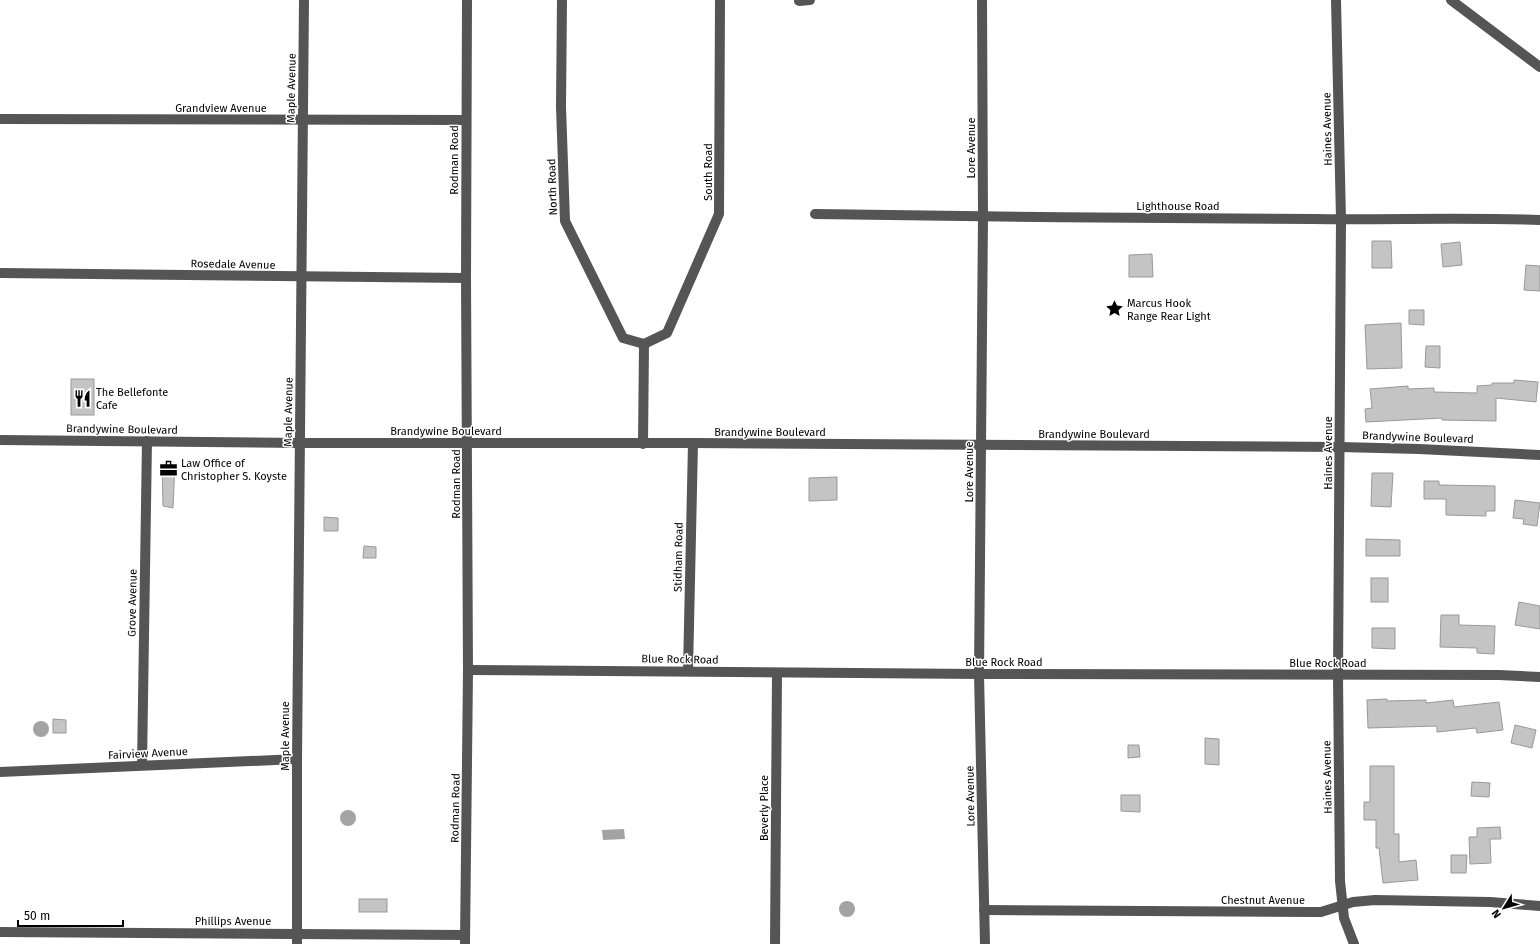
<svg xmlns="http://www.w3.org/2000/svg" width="1540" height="944" viewBox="0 0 1540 944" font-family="'Fira Sans',sans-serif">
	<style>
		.water { fill: #a3a3a3 }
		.building { fill: #c4c4c4; stroke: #999 }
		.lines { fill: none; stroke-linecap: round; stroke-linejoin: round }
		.minor { stroke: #555; stroke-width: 10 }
		.labels { text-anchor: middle; stroke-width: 3; stroke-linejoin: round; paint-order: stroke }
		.street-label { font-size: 11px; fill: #000; stroke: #fff }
		.poi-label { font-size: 11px; fill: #000; stroke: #fff; text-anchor: start }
	</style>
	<rect width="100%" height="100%" fill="#fff"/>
	<g class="water">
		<circle cx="41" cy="729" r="8"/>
		<circle cx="348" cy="818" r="8"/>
		<path d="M624 829 625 839 603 840 602 830Z"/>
		<circle cx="847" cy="909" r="8"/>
	</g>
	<g class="building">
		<path d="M1372 241H1391L1392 268H1372Z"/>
		<path d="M1460 242 1462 265 1443 267 1441 244Z"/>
		<path d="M1152 254 1153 277H1129V255Z"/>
		<path d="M1526 265 1540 266V291L1524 290Z"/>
		<path d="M1409 310H1424V325L1409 324Z"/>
		<path d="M1401 323 1402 368 1367 369 1365 325Z"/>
		<path d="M1426 346H1440V368L1425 367Z"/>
		<rect x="71" y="379" width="23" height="36"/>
		<path d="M1514 380 1538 382 1536 402 1496 398V421L1442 420V418L1366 422 1365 409 1372 408 1370 389 1408 386V389L1434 388V392L1477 393V386L1492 385V383H1514Z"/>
		<path d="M162 463H175L173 508 163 506Z"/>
		<path d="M1372 473H1393L1391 507 1371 506Z"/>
		<path d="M837 477V500L809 501V478Z"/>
		<path d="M1424 481H1439V485L1495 486V511H1486V516L1446 515V499H1424Z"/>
		<path d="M1515 500 1540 503 1537 526 1523 524 1524 519 1513 518Z"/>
		<path d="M324 517 338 518V531H324Z"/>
		<path d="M1366 539 1400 540V556H1366Z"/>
		<path d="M364 546 376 547V558H363Z"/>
		<rect x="1371" y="578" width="17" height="24"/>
		<path d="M1519 602 1540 606V629L1515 625Z"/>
		<path d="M1441 615H1459V625L1495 626 1494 654 1477 653V648L1440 647Z"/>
		<path d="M1372 628H1395V649L1372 648Z"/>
		<path d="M1387 699V701L1426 700V703L1453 700 1454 707 1499 702 1503 730 1477 733 1476 728 1437 732V726L1368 728 1367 700Z"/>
		<path d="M53 719 66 720V733H53Z"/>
		<path d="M1515 725 1536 730 1532 748 1511 743Z"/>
		<path d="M1205 738 1219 739V765L1205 764Z"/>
		<path d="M1128 745H1139L1140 757 1128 758Z"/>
		<path d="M1370 766H1394V834H1399V862L1416 860 1418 880 1383 883 1379 848H1376V820H1364V802H1370Z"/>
		<path d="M1472 782 1490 783 1489 797 1471 796Z"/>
		<path d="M1121 795H1140V812L1121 811Z"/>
		<path d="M1500 827 1501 839H1490L1491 863 1470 864 1469 837H1477V828Z"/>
		<path d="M1451 855H1467L1466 873H1451Z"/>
		<rect x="359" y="899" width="28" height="13"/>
	</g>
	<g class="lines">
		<g class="minor">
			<path d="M562 0 561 107 565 221 623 338 644 344 643 444"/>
			<path d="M982 0 983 217 979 674 985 944"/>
			<path d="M1336 0 1341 219 1338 675 1340 881 1344 918 1354 944"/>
			<path d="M1451 0 1540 67"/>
			<path d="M799 1 810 0"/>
			<path d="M0 119 466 120"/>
			<path d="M815 214C981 217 1148 218 1314 219 1389 220 1465 217 1540 220"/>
			<path d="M0 273 466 278"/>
			<path d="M644 344 667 333 719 214 720 0"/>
			<path d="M0 440 300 443H693L1340 447 1419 449 1540 455"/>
			<path d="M468 670 979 674 1499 675 1540 677"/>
			<path d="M688 671 693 443"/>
			<path d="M142 765 147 441"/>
			<path d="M0 772 297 759"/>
			<path d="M984 910 1311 912H1321L1353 902 1375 900 1490 902 1540 906"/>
			<path d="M0 932 465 935"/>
			<path d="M297 944V759L304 0"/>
			<path d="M465 944 468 670 466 278 467 0"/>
			<path d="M775 944 777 673"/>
		</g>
	</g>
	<defs>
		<symbol id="sight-bare" viewBox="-9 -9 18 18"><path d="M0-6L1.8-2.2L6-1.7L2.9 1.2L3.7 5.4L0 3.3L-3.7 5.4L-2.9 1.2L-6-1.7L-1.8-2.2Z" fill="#000" stroke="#fff" stroke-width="2.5" paint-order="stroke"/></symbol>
		<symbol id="restaurant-bare" viewBox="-9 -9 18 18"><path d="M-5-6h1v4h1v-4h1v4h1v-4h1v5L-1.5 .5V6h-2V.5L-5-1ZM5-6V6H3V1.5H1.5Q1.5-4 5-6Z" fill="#000" stroke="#fff" stroke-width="2.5" paint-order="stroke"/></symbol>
		<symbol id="office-bare" viewBox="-9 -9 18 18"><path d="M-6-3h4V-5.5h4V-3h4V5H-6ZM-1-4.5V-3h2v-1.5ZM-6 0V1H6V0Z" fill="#000" stroke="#fff" stroke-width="2.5" paint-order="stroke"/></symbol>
	</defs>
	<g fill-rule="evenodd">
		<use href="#sight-bare" x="1102" y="296" width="25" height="25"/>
		<use href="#restaurant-bare" x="70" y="386" width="25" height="25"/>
		<use href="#office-bare" x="156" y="456" width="25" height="25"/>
	</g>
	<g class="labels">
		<g class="street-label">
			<text transform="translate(291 88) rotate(-89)" y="4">Maple Avenue</text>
			<text x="221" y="112">Grandview Avenue</text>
			<text transform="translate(1327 129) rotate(-91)" y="4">Haines Avenue</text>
			<text transform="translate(971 148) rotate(-90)" y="4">Lore Avenue</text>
			<text transform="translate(454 160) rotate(-90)" y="4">Rodman Road</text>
			<text transform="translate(708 172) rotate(-90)" y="4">South Road</text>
			<text transform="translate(552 187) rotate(-92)" y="4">North Road</text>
			<text x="1178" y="210">Lighthouse Road</text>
			<text transform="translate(233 264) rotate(1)" y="4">Rosedale Avenue</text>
			<text transform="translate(288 412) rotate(-89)" y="4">Maple Avenue</text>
			<text transform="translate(122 429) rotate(1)" y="4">Brandywine Boulevard</text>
			<text x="446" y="435">Brandywine Boulevard</text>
			<text x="770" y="436">Brandywine Boulevard</text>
			<text x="1094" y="438">Brandywine Boulevard</text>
			<text transform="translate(1418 437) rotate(2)" y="4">Brandywine Boulevard</text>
			<text transform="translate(1328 453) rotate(-90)" y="4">Haines Avenue</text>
			<text transform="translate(969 472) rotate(-90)" y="4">Lore Avenue</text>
			<text transform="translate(456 484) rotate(-90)" y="4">Rodman Road</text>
			<text transform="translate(678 557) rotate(-89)" y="4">Stidham Road</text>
			<text transform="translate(132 603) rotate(-89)" y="4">Grove Avenue</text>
			<text transform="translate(680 659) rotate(1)" y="4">Blue Rock Road</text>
			<text x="1004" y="666">Blue Rock Road</text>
			<text x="1328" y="667">Blue Rock Road</text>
			<text transform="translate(285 736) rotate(-90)" y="4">Maple Avenue</text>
			<text transform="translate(148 753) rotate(-3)" y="4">Fairview Avenue</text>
			<text transform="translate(1327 777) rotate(-91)" y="4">Haines Avenue</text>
			<text transform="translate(970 796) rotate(-91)" y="4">Lore Avenue</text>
			<text transform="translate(455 808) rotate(-89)" y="4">Rodman Road</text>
			<text transform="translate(764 808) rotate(-90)" y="4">Beverly Place</text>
			<text x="1263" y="904">Chestnut Avenue</text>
			<text x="233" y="925">Phillips Avenue</text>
		</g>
		<g class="poi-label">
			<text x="1127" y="307">Marcus Hook<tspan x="1127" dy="13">Range Rear Light</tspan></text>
			<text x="96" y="396">The Bellefonte<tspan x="96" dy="13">Cafe</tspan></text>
			<text x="181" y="467">Law Office of<tspan x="181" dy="13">Christopher S. Koyste</tspan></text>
		</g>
	</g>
	<g transform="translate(1504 908) rotate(233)" stroke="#ffffff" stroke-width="3" paint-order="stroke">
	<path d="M0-3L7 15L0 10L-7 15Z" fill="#000000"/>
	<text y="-6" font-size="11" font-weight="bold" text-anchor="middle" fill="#000000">N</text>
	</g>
	<path d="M18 920v6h105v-6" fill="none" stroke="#000000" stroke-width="2"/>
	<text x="24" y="920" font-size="12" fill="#000000" stroke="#ffffff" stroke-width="3" paint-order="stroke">50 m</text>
</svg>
